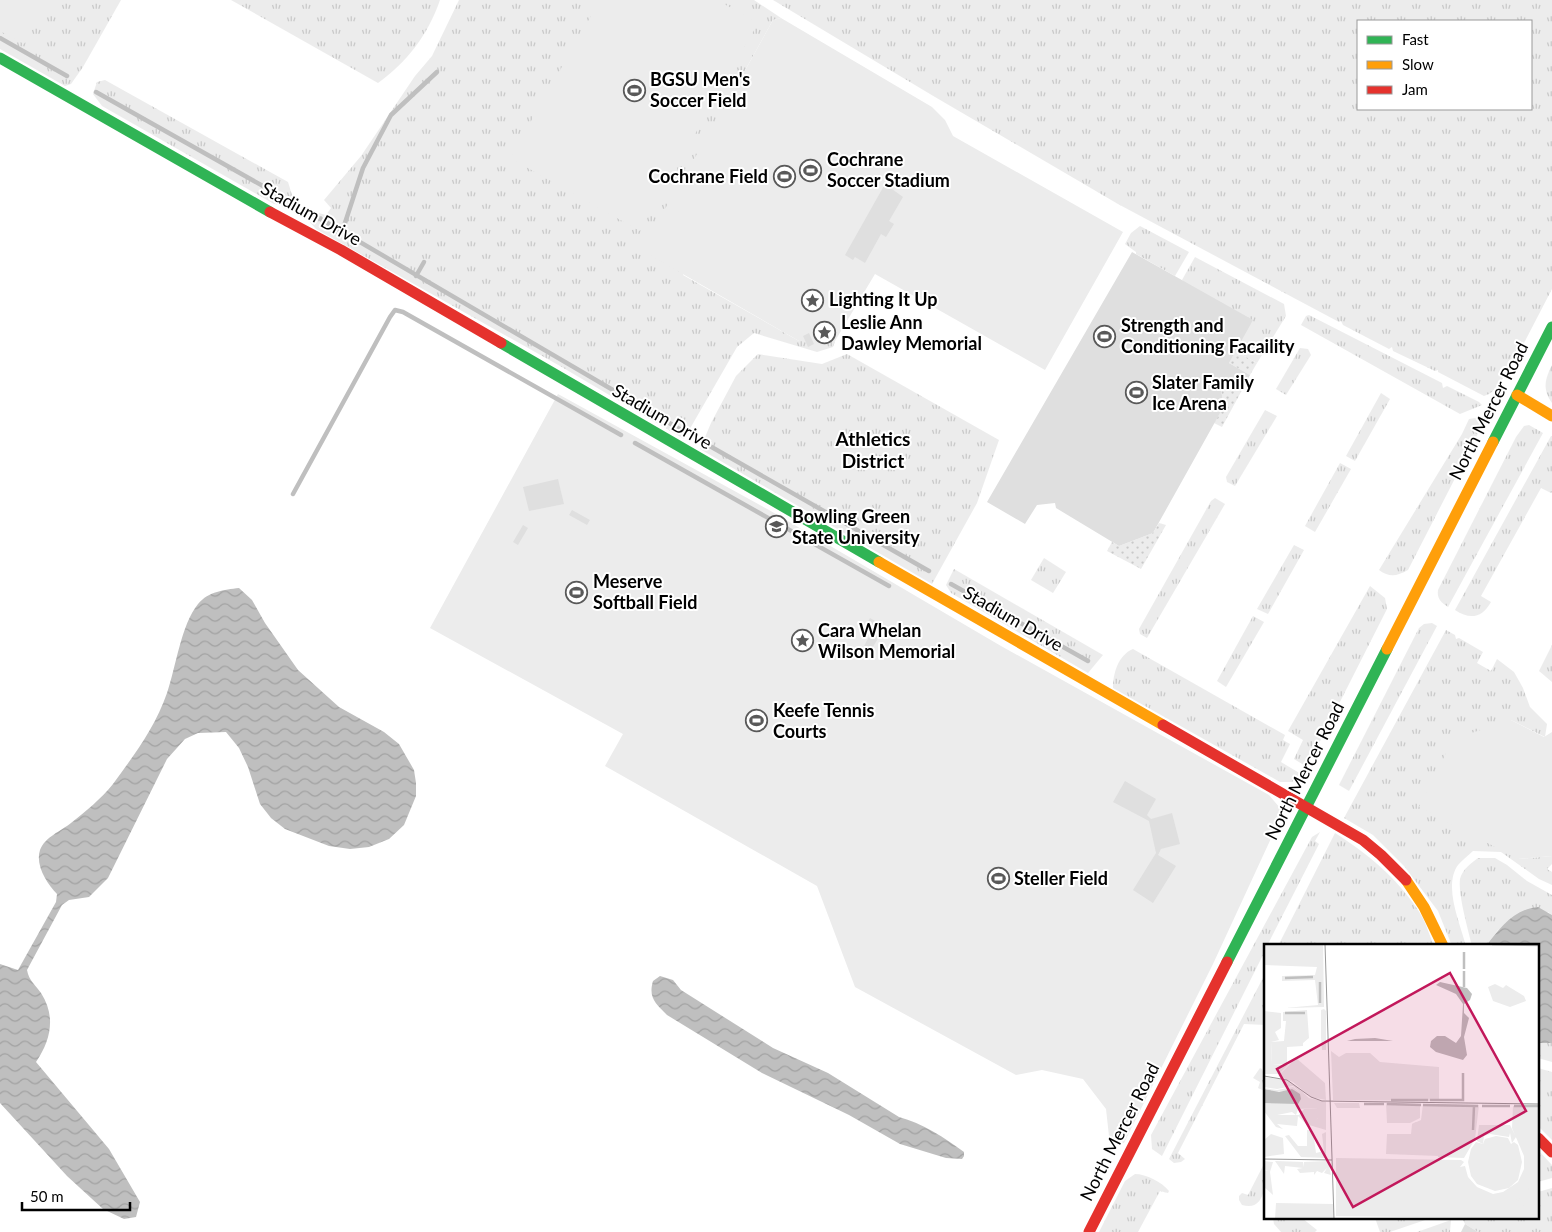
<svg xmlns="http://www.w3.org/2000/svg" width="1552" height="1232" viewBox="0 0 1552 1232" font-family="Lato,sans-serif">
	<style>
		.grass { fill: url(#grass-tufts); fill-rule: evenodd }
		.park { fill: #ececec }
		.garden { fill: url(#garden-dots) }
		.water { fill: url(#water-waves) }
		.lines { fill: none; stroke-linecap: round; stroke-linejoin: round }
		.stream { stroke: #bfbfbf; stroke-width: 4.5 }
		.building { fill: #dfdfdf }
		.fast { stroke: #30b455; stroke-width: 11 }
		.slow { stroke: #ff9f0a; stroke-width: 11 }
		.jam { stroke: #e5322d; stroke-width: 11 }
		.labels { text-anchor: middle; stroke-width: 4; stroke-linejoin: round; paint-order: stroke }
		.poi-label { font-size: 18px; font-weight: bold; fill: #000; stroke: #fff; text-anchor: start }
		.street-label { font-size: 18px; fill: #000; stroke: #fff }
		.neighbourhood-label { font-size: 19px; font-weight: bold; fill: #000; stroke: #fff }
		.inset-river { fill: none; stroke: #bfbfbf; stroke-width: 2.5 }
		.inset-road { fill: none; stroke: #999; stroke-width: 1 }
		.view { fill: #c2185b; fill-opacity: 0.15; stroke: #c2185b; stroke-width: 2.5 }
		.inset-edge { fill: none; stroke: #000; stroke-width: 2.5 }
	</style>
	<defs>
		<pattern id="grass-tufts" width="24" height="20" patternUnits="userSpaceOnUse" patternTransform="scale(1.25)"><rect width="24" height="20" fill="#ececec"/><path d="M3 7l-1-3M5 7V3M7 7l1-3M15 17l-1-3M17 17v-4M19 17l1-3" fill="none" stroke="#c9c9c9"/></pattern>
		<pattern id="garden-dots" width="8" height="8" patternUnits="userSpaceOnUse" patternTransform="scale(1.25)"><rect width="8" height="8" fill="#ececec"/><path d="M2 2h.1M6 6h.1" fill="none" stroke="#c9c9c9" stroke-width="1.8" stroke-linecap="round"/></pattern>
		<pattern id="water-waves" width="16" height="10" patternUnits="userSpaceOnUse" patternTransform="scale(1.25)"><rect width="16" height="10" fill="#bfbfbf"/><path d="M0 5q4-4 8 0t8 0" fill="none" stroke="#a2a2a2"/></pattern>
	</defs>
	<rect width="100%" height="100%" fill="#fff"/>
	<g class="grass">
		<path d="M0 0H121L83 67 71 84 65 86 0 49Z"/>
		<path d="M231 0H440C428 35 407 62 378 83Z"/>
		<path d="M459 0H754L781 18 773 20 732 94 683 275 799 341H835L833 347 817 352 754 333 737 347 684 439 560 366 316 229 306 218 311 211 326 215 331 208 324 200 361 156 415 76 432 56Z"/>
		<path d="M773 0H1552V289L1511 368 1493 391 1489 394 1484 396 1438 372V370L1435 371 1393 351 1392 347 1389 349 1343 325 1341 321 1339 322 1118 204 935 97ZM1531 21V109H1358V21Z"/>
		<path d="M105 80 288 182 292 195 287 205 274 204 102 106 93 94 97 82Z"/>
		<path d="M1140 226 1189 252 1175 276 1136 254V252L1125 244 1131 233Z"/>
		<path d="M1195 257 1284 304 1286 316 1257 363 1235 351 1182 280Z"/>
		<path d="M1309 315 1442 383 1443 388 1447 386 1479 402 1482 405 1460 414 1301 325 1306 316Z"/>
		<path d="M1300 348 1308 349 1311 355 1286 395 1276 389Z"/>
		<path d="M758 354 822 364 847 354 999 440 977 503 932 584 700 449 711 423 736 376Z"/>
		<path d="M1552 365V403C1542 389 1545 379 1552 365Z"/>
		<path d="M1381 393 1390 399 1355 461 1346 456Z"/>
		<path d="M1265 410 1277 416 1235 486 1227 482 1226 477Z"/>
		<path d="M1487 416 1408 570C1397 576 1390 578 1379 570L1462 434 1469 419Z"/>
		<path d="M1529 425 1543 433 1448 607C1440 602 1437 598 1438 590L1516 437 1524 426Z"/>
		<path d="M1551 436H1552V492L1551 493 1541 488 1481 596 1491 602C1482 618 1470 620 1455 610Z"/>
		<path d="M1340 463 1351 469 1315 532 1305 526Z"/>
		<path d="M1215 498 1225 504 1147 638 1140 634 1139 629 1211 501Z"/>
		<path d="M1294 545 1304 550 1268 614 1257 609Z"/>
		<path d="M1044 558 1066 572 1053 593 1031 580Z"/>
		<path d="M954 569 1103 655 1088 673 951 593 946 585Z"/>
		<path d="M1370 586 1385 598 1387 609 1307 767 1294 759 1303 740 1288 731Z"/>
		<path d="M1253 616 1264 622 1226 687 1217 681Z"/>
		<path d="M1432 623 1437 626 1349 791 1339 785 1419 628 1424 624Z"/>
		<path d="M1446 630 1455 635 1456 639 1459 638 1483 652 1477 663 1491 671 1497 659 1514 672 1523 688 1530 707 1547 724 1545 737 1511 720 1518 859 1552 856V864L1547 869 1552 872V885L1539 879 1501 852 1473 851C1468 856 1462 860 1458 865 1443 886 1460 923 1466 946H1452L1438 911 1404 866 1373 835 1344 818Z"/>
		<path d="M1552 645V682L1539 671Z"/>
		<path d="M1133 649 1285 735 1283 740 1290 744 1281 762 1301 774 1292 782H1280L1113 688C1113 674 1118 655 1133 649Z"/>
		<path d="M1320 832 1315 841 1319 844 1267 946H1266V949L1162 1156 1152 1149 1151 1135 1312 837Z"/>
		<path d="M1335 833C1369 855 1395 876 1418 910 1425 920 1429 934 1434 946H1278Z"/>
		<path d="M1478 858H1495L1507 865 1527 881 1552 895V915L1548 912 1498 930 1486 946H1472C1468 929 1458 895 1460 879 1462 870 1471 863 1478 858Z"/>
		<path d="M1266 972V1025L1244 1024 1178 1153 1185 1159 1181 1162 1174 1163 1169 1159Z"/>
		<path d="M1538 1043H1552V1062L1538 1058Z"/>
		<path d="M1260 1068 1262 1069 1266 1081V1089L1262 1090 1258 1088 1260 1082 1253 1078Z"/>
		<path d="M1538 1068 1552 1072V1140L1538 1126Z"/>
		<path d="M1538 1150 1552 1165V1178L1538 1182Z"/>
		<path d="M1266 1160C1266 1176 1268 1213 1242 1205L1239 1200V1196L1242 1193 1248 1195Z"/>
		<path d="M1135 1174C1146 1174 1162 1182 1169 1191L1168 1193 1160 1191 1138 1232H1099L1125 1181Z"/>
		<path d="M1552 1188V1232H1478L1465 1224 1462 1218H1538V1192Z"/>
		<path d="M1273 1218 1297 1220 1302 1218 1317 1230 1315 1232H1281L1274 1224Z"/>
		<path d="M1375 1218H1431L1390 1232H1380Z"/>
		<path d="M1451 1220 1450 1232H1417Z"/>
	</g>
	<g class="park">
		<path d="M0 0H49L24 44 0 31Z"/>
		<path d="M600 0H717L758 23 640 231 510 158Z"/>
		<path d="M781 18 932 107 945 120 953 136 1123 232 1045 370 875 274 835 341H799L641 250 732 94 773 20Z"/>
		<path d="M558 394 769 510 1001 646 1269 795 1280 808V819L1213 964 1124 1143 1110 1145 1106 1109 1083 1079 1042 1070 1016 1075 855 987 817 886 605 766 623 734 430 628Z"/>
		<path d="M1511 720 1544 737 1552 732V856L1518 859 1419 807 1453 739Z"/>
	</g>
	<g class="garden">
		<path d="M1235 351 1257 363 1250 375 1229 363Z"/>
		<path d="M1219 380 1241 392 1222 427 1214 423 1224 406Z"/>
		<path d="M1159 523 1166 525 1141 569 1107 551 1112 542 1119 546 1153 533Z"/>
	</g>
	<g class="water">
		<path d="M239 588 252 600 265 623 298 670 339 707 384 732 399 744 414 770 416 783V796L404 825 389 839 369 847 350 849 329 846 285 829 271 818 260 804 248 767 239 748 226 732 198 733 185 739 167 759 108 878 89 897 69 900 62 905 27 970C29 981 35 984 41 993 56 1016 51 1040 36 1062L109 1149 140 1202 136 1217 124 1219 103 1209 67 1176 0 1103V964L18 970 56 902 57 894C47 884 35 865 40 850 45 837 61 831 71 823 85 812 102 798 113 784 134 755 155 728 167 693 176 667 181 625 198 604 209 591 224 590 239 588Z"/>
		<path d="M1538 907 1552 915V1043H1538V946H1486C1500 928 1514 909 1538 907Z"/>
		<path d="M660 976 673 980 681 990 773 1048 828 1073 899 1117C922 1123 945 1138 964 1152V1156L962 1159 946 1158 900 1144 849 1115 762 1073 667 1015C656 1004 648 998 653 981Z"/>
	</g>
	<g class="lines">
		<g class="stream">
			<path d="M0 38 67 76"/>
			<path d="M96 92 286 199"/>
			<path d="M312 214 683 431"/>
			<path d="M342 232 363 168 391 115 437 72"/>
			<path d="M416 276 424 262"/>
			<path d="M701 441 929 571"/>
			<path d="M635 443 889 586"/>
			<path d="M293 494 390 317 395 310 403 312 621 435"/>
			<path d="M951 584 1088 661"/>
		</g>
	</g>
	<g class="building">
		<path d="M885 184 903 197 889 221 894 224 886 237 881 234 865 263 855 257 853 260 845 255Z"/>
		<path d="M1132 252 1253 320 1229 363 1250 375 1241 392 1219 380 1224 406 1153 533 1119 546 1056 508 1055 503 1037 505 1025 524 987 502Z"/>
		<path d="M809 333 814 344 808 347 803 336Z"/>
		<path d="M558 479 564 504 529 511 523 487Z"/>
		<path d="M572 510 590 520 587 525 569 515Z"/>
		<path d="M523 525 528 528 518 545 513 542Z"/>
		<path d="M870 618 892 631 889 638 866 625Z"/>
		<path d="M871 633 879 637 871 650 864 646Z"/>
		<path d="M1125 781 1156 799 1147 815 1151 819 1172 813 1180 844 1161 849 1158 855 1176 866 1153 903 1133 890 1156 853 1149 821 1113 802Z"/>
		<path d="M1465 1224 1478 1232H1461Z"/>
	</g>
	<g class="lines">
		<g class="fast">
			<path d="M0 58 270 212"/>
			<path d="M501 343 879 562"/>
			<path d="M1493 442 1552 327"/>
			<path d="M1227 962 1387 649"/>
		</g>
		<g class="slow">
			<path d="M1517 395 1552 416"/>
			<path d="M879 562 1163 725"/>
			<path d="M1387 649 1493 442"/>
			<path d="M1406 880 1424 907 1443 946"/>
		</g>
		<g class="jam">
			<path d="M270 212 341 250 501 343"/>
			<path d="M1163 725 1363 840 1381 855 1406 880"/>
			<path d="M1538 1138 1552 1152"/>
			<path d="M1089 1232 1227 962"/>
		</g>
	</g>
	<defs>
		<symbol id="stadium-ring" viewBox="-11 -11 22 22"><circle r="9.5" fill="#fff" stroke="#595959" stroke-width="1.5"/><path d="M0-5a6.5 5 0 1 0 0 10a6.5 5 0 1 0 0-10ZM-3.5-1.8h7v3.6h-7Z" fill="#595959"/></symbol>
		<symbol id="sight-ring" viewBox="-11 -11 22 22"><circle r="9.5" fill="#fff" stroke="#595959" stroke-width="1.5"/><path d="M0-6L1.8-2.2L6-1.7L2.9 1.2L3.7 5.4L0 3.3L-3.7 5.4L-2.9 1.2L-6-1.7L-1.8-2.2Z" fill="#595959"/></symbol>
		<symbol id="university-ring" viewBox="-11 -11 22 22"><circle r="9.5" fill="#fff" stroke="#595959" stroke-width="1.5"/><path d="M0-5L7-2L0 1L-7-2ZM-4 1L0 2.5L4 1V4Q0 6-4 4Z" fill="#595959"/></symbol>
	</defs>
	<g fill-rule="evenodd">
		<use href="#stadium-ring" x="622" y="78" width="25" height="25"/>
		<use href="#stadium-ring" x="798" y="158" width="25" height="25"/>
		<use href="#stadium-ring" x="772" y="164" width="25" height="25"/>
		<use href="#sight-ring" x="800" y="288" width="25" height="25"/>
		<use href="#sight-ring" x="812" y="320" width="25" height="25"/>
		<use href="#stadium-ring" x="1092" y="324" width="25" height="25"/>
		<use href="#stadium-ring" x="1124" y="380" width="25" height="25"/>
		<use href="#university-ring" x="764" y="514" width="25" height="25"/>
		<use href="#stadium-ring" x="564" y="580" width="25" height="25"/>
		<use href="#sight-ring" x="790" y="628" width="25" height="25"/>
		<use href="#stadium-ring" x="744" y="708" width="25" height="25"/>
		<use href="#stadium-ring" x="986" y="866" width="25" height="25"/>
	</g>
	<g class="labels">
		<g class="poi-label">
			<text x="650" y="86">BGSU Men's<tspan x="650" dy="21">Soccer Field</tspan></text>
			<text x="827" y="166">Cochrane<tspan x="827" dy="21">Soccer Stadium</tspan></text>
			<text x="768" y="183" text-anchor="end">Cochrane Field</text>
			<text x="829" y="306">Lighting It Up</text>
			<text x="841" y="329">Leslie Ann<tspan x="841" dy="21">Dawley Memorial</tspan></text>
			<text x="1121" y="332">Strength and<tspan x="1121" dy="21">Conditioning Facaility</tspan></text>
			<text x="1152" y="389">Slater Family<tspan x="1152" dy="21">Ice Arena</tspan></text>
			<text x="792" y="523">Bowling Green<tspan x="792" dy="21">State University</tspan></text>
			<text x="593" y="588">Meserve<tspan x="593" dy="21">Softball Field</tspan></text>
			<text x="818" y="637">Cara Whelan<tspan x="818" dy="21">Wilson Memorial</tspan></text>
			<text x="773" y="717">Keefe Tennis<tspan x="773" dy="21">Courts</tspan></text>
			<text x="1014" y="885">Steller Field</text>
		</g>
		<g class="street-label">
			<text transform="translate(311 214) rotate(29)" y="6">Stadium Drive</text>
			<text transform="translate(1489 411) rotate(-63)" y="6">North Mercer Road</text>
			<text transform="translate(662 417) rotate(30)" y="6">Stadium Drive</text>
			<text transform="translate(1013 619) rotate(30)" y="6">Stadium Drive</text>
			<text transform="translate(1305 771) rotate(-63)" y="6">North Mercer Road</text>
			<text transform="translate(1120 1132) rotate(-63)" y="6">North Mercer Road</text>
		</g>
		<g class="neighbourhood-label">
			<text x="873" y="446">Athletics<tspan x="873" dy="22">District</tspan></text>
		</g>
	</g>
	<g transform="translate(1264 944)">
		<rect width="275" height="275" fill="#fff"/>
		<path d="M0 0H59L60 63 21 64 54 61 51 36 18 37V32L51 31 53 23 0 21ZM231 40 239 44 242 41 260 52 262 57 246 63 229 57 224 43ZM60 65 62 67V106H58L57 93V66ZM43 66 45 94 39 99 38 77H19V68ZM0 67 17 69V84L11 88 15 96 7 98 8 121H24L15 130H0ZM32 114 61 139 62 156 47 153 29 138 14 132ZM0 133 21 136 32 142 45 154 62 158V186L45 181 54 174V164L34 165 32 171 28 168 13 171V180L19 185 12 183 0 167V159H20L22 147 11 148 0 144 13 146 29 143 37 149 29 142 13 145 0 143ZM70 159H95L96 164H73ZM122 159 156 160V174L146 179H123ZM159 160 215 161 211 195 200 214 174 213 175 178 148 180 157 176ZM275 161V275L72 272V214L197 216 200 218 196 223 201 222 204 233 213 243 229 250 239 248 254 238 260 225V212L248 184 249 162ZM215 181H246L252 193 248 199 246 189 245 193 226 190 220 192 219 200 213 197ZM43 186 49 187 52 209 60 207 58 190 62 188V214L37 213 21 192 25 191 34 202H43ZM7 190 19 194 20 210 0 213V196ZM0 217 9 218 6 228 9 251 0 243V226L4 227 0 225ZM11 217 39 218 40 223V218L64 217 67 231 60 229 63 224 58 229 53 227 50 231V228L36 229 33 225 39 224 21 222 20 230Z" fill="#ececec"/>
		<path d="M0 70 6 71V128H0ZM39 76V102L23 103V120L8 121 7 98 20 97 22 77ZM67 107 75 113 82 109H106L116 118 175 123V157L69 156ZM257 163H270V193H257ZM54 164V174L49 180 43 181 34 172 33 182 13 180V171H35L40 165ZM152 178H175V212L122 210 123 190H147L148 180ZM176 180 195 181V211H176ZM232 192 244 194 247 200 250 198 254 201 258 218 254 236 245 244 231 247 213 240 207 232 204 218 207 205 212 198 219 200 221 195ZM171 226H190L189 254H171ZM265 238 273 241 275 247 263 241 265 246 260 251 256 248 255 254 259 259 272 246 275 249 261 261 274 275 250 253 255 243ZM12 259 70 260V275H11Z" fill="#ececec"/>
		<path d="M176 38 203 44 208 50 206 56 200 60V69L205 74 200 93 203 111 199 116 172 108 166 103 167 97 173 92H181L192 99 197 92 199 60 192 50 172 41ZM111 94 129 97H83L91 95ZM0 145 15 148 28 145 36 150 37 155 34 160 0 159Z" fill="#bfbfbf"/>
		<path class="inset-river" d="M228 0 275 1M200 25V8M200 27V43M21 34 49 33M56 38V59M21 69H41M127 156H164M166 156H199V129M100 160H120M123 160 157 161M159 161 214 162M218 162H246M250 162H275M209 186 210 162"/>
		<path class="inset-road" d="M61 0 70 275M0 132 23 136 47 153 58 157 275 160M0 215 68 216"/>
		<path class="view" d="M186 29 262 167 89 263 13 125Z"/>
		<rect width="275" height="275" class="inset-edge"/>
	</g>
	<rect x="1357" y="20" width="175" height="90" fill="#ffffff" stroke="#999999"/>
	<rect x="1367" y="36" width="25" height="8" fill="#30b455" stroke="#999999"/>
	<text x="1402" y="45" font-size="15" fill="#000000">Fast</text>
	<rect x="1367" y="61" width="25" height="8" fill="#ff9f0a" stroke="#999999"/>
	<text x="1402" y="70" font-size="15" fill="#000000">Slow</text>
	<rect x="1367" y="86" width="25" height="8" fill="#e5322d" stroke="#999999"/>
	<text x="1402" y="95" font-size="15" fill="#000000">Jam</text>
	<path d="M22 1202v8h108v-8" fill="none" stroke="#000000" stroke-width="2.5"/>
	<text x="30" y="1202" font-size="15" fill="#000000" stroke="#ffffff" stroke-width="4" paint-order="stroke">50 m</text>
</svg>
